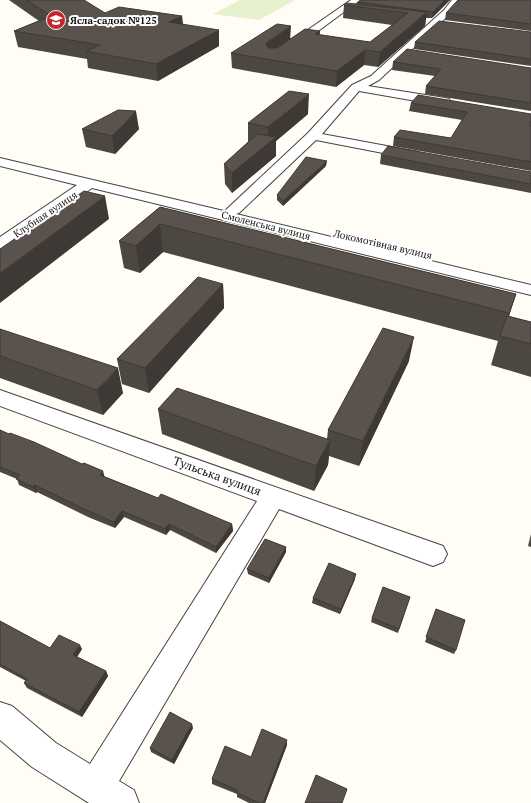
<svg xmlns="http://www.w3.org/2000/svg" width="531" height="803" viewBox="0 0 531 803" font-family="'PT Serif',serif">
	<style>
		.pitch { fill: #e6f2cf }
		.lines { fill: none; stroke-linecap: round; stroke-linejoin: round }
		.minor-casing { stroke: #444; stroke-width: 2 }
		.minor { fill: #fff; fill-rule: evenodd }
		.wall { fill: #4d4742 }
		.shaded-wall { fill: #3f3936 }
		.building { fill: #5a524d; stroke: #3f3936 }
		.labels { text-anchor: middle; stroke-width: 4; stroke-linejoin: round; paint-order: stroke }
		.far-poi-label { font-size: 10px; font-weight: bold; fill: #111; stroke: #fff; text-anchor: start }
		.far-street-label { font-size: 10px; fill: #111; stroke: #fff }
		.street-label { font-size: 12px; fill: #111; stroke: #fff }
	</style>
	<rect width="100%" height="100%" fill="#fffdf5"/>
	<path class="pitch" d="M240 0H295L259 20 213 14Z"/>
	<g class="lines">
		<defs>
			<g id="minor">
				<path d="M351 0H360L294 49H286L285 47 286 45Z"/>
				<path d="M452 0H461L451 13 379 80 368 86 445 98 449 99 451 102 449 105 445 106 359 91 322 134 419 152 421 155 419 158 414 159 316 140 239 213 236 214 531 285V295L92 188 6 249 0 250V237L77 185 0 166V158L228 212 226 210 229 207 308 133 352 85 371 76 444 10Z"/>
				<path d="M0 390 443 546 447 554 443 562 433 566 279 509 119 781 134 790 139 803H89L32 767 0 740V702L12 706 56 743 90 764 257 501 0 406Z"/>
			</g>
		</defs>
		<use href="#minor" class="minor-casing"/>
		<use href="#minor" class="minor"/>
	</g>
	<g class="wall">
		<path d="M9 0H84L105 13 182 16 183 24 219 46 158 81 88 68 87 59 18 47 14 31 39 21Z"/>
		<path d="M450 0 432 18H426L425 26 378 67 364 65 336 87 232 68 231 53 320 31 319 35 370 42 392 25 343 18 344 5 357 4 358 2Z"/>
		<path d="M531 0V31L445 20 446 13Z"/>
		<path d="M531 32V66L414 49 415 42Z"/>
		<path d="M393 62 531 68V111L425 94 426 86 435 76 392 70Z"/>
		<path d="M411 103 531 114V171L393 146 394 137 451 138 462 120 409 111Z"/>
		<path d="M308 114 276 141V156L232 193 225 184 224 164 248 142V123Z"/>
		<path d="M82 129H139L115 154 86 147Z"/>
		<path d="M381 155 531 172V193L380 164Z"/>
		<path d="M326 166 283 206 277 200V195Z"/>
		<path d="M160 207 516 294 509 316 531 322V377L491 365 498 341 163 252 140 273 124 268 119 241Z"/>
		<path d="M223 284 224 308 149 393 122 384 117 359Z"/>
		<path d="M0 329 123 393 103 415 0 378Z"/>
		<path d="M409 361 359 466 329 456 328 465 314 491 162 434 158 409 327 439 328 430Z"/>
		<path d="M0 430 105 477 158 498 232 524 233 531 216 553 170 530 166 535 124 517 115 528 88 517 37 492 36 493 19 485 17 479 0 472Z"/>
		<path d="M531 534V547L528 546Z"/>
		<path d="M286 547V552L269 583 248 574 247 569Z"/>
		<path d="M355 579 340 614 312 603 313 598Z"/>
		<path d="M410 597 398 633 371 622 372 618Z"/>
		<path d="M436 609 456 650 454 654 425 642Z"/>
		<path d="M0 621 50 648 82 649 77 657 106 671 108 676 82 717 27 688 24 683 26 681 0 667Z"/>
		<path d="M193 728 174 764 151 752 150 748Z"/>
		<path d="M287 745 265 803H249L237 797V794L212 784V779L251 757Z"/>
	</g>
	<g class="shaded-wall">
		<path d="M445 0H450L432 18 433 12Z"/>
		<path d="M427 12 425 26 378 67 380 52Z"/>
		<path d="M182 16 183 31 169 22Z"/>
		<path d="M291 26 290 41 267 57 266 45 267 42Z"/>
		<path d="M219 30V46L158 81 156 64Z"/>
		<path d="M320 31 319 46 315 34Z"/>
		<path d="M365 50 364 65 336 87 337 71Z"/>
		<path d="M309 94 308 114 276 141V156L232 193V173L268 144V127Z"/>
		<path d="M136 111 139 129 115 154 112 136Z"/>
		<path d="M327 161 326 166 283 206V201Z"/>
		<path d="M105 196 109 219 0 303V273Z"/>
		<path d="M160 224 163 252 140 273 136 246Z"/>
		<path d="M223 284 224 308 149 393 145 368Z"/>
		<path d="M516 294 507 322 502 337 509 313Z"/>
		<path d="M414 337 409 361 359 466 363 441Z"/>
		<path d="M118 368 123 393 103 415 97 390Z"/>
		<path d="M330 440 328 465 314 491 316 466Z"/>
		<path d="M103 471 105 478 100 475Z"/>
		<path d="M35 485 37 492 36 493 33 487Z"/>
		<path d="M122 511 124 517 115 528 114 522Z"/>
		<path d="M169 524 170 530 166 535 165 529Z"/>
		<path d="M232 524 233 531 216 553V547Z"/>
		<path d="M286 547V552L269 583V578Z"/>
		<path d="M356 574 355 579 340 614 341 609Z"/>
		<path d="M80 645 82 649 75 660 73 655Z"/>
		<path d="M106 671 108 676 82 717 79 712Z"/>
		<path d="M192 724 193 728 174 764 172 760Z"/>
		<path d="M287 740V745L265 803H263Z"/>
	</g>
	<g class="building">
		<path d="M27 0H84L105 13 119 7 182 16 169 22 219 30 156 64 86 51 100 45 14 31 51 16Z"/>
		<path d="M361 0H445L433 12 358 2Z"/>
		<path d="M458 0H531V24L446 13Z"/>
		<path d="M347 3 427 12 380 52 365 50 337 71 231 53 277 24 291 26 267 42 266 45 268 48H277L305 29 320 31 315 34 370 42 408 13 344 5Z"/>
		<path d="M439 21 531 32V59L415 42Z"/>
		<path d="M407 49 531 68V103L426 86 441 69 393 62Z"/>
		<path d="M289 91 309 94 268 127 248 123Z"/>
		<path d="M418 95 531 114V122L529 125 531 126V162L394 137 400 130 451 138 467 112 411 103Z"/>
		<path d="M118 110 136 111 112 136 82 129Z"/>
		<path d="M257 134 276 137 232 173 224 164Z"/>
		<path d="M388 146 531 172V184L381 155Z"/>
		<path d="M306 157 327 161 283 201 277 195Z"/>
		<path d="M84 191 105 196 0 273V249Z"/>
		<path d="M160 207 516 294 509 313 160 224 136 246 119 241Z"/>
		<path d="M198 277 223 284 145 368 117 359Z"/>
		<path d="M507 316 531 322V344L500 336Z"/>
		<path d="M383 328 414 337 363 441 328 430Z"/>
		<path d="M0 329 118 368 97 390 0 356Z"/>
		<path d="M177 388 330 440 316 466 158 409Z"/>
		<path d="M0 430 9 434 10 433 34 442 82 464 84 463 103 471 100 475 158 498 161 494 232 524 216 547 169 524 165 529 122 511 114 522 86 510 35 485 33 487 16 479 20 475 0 467Z"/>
		<path d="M265 539 286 547 269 578 247 569Z"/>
		<path d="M329 563 356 574 341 609 313 598Z"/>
		<path d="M383 587 410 597 399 629 372 618Z"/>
		<path d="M436 609 465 620 456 650 426 637Z"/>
		<path d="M0 621 50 648 59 635 80 645 73 655 106 671 79 712 24 683 27 679 0 664Z"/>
		<path d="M170 712 192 724 172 760 150 748Z"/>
		<path d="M262 729 287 740 263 803H259L236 792 237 790 212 779 225 746 251 757Z"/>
		<path d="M316 775 347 789 342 803H305Z"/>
	</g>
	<defs>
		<symbol id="school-disc" viewBox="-11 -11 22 22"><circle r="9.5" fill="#c4262e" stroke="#fff"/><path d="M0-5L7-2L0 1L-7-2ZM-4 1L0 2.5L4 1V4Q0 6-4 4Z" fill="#fff"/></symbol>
	</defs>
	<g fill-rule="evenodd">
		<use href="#school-disc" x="45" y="9" width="22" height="22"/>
	</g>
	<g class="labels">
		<g class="far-poi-label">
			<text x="70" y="24">Ясла-садок №125</text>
		</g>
		<g class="far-street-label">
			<text transform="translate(45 214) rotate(-34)" y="4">Клубная вулиця</text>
			<text transform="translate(266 225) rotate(14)" y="4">Смоленська вулиця</text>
			<text transform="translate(383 244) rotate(13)" y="4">Локомотівная вулиця</text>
		</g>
		<g class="street-label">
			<text transform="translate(217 476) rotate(20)" y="4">Тульська вулиця</text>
		</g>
	</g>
</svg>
